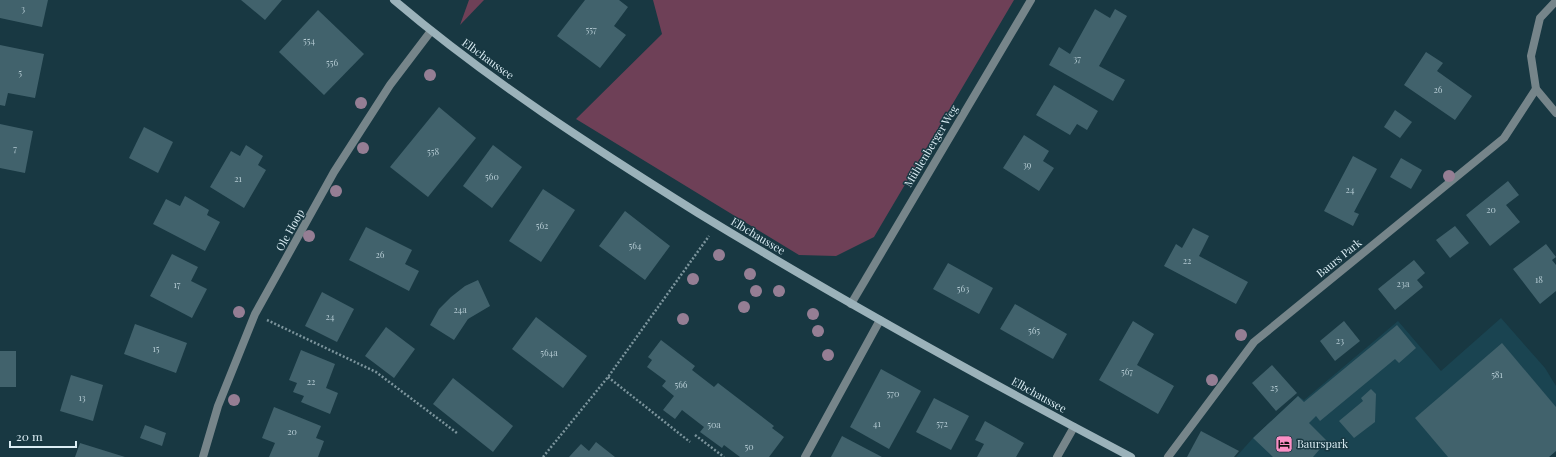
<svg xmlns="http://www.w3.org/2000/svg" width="1556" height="457" viewBox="0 0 1556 457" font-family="'Playfair Display',serif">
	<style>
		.built { fill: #1a4451 }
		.green { fill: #6e4057 }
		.building { fill: #41626c }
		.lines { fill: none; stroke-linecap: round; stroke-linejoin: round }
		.path { stroke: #7b949c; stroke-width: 2.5; stroke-dasharray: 2 2; stroke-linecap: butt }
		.street { stroke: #76858a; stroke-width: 8 }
		.secondary { stroke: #9bb2ba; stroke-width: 8 }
		.tree { fill: #957e94 }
		.labels { text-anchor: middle; stroke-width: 3; stroke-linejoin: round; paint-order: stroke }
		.number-label { font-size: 9px; fill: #b4cad2 }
		.street-label { font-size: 11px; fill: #dbedf4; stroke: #183842 }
		.poi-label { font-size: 11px; fill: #dbedf4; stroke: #183842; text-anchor: start }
	</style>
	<rect width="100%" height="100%" fill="#183842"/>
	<path class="built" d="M1501 318 1545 368 1556 386V451L1549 457H1236L1253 438 1298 396 1304 400 1398 321 1441 371Z"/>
	<g class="green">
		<path d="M469 0H484L460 25Z"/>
		<path d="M653 0H1014L874 237 836 256 799 255 576 119 662 34Z"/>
	</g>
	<g class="building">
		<path d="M0 0H48L42 27 0 18Z"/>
		<path d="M241 0H282L265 20Z"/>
		<path d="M585 0H619L628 7 614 26 626 35 600 68 557 36Z"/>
		<path d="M1095 9 1110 18 1115 9 1127 16 1099 66 1125 80 1113 101 1049 65 1059 47 1070 54Z"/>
		<path d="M318 10 364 54 324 95 279 52Z"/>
		<path d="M0 45 44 54 35 98 8 93 5 106 0 105Z"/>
		<path d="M1426 52 1443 63 1437 71 1472 96 1455 120 1404 85Z"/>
		<path d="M1054 85 1098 111 1087 130 1077 124 1070 135 1036 115Z"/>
		<path d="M439 107 476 138 428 197 390 167Z"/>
		<path d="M1395 110 1412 122 1400 138 1384 127Z"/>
		<path d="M0 124 33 131 25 173 0 168Z"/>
		<path d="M144 127 173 142 158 173 129 158Z"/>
		<path d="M1024 135 1049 151 1043 161 1054 168 1039 191 1003 168Z"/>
		<path d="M246 145 263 156 258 165 266 170 244 208 210 187 231 151 240 156Z"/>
		<path d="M493 145 522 167 492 208 463 186Z"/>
		<path d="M1353 156 1377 169 1354 212 1359 214 1353 226 1324 211Z"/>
		<path d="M1401 158 1422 170 1411 189 1390 177Z"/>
		<path d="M1508 181 1519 195 1506 205 1520 222 1490 246 1466 215Z"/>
		<path d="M543 189 575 210 541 262 509 241Z"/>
		<path d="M185 196 209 210 207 215 220 222 205 251 153 224 166 199 180 206Z"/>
		<path d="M625 211 670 246 645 280 599 246Z"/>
		<path d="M1455 226 1469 243 1450 258 1436 240Z"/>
		<path d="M366 227 412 250 405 264 419 271 409 291 349 260Z"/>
		<path d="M1193 228 1209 236 1199 256 1248 282 1236 304 1164 266 1176 244 1182 248Z"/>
		<path d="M1546 244 1556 257 1552 260 1556 265V291L1540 304 1513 269Z"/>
		<path d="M172 254 198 267 191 281 207 289 192 318 150 296Z"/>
		<path d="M1414 260 1425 273 1417 280 1423 287 1395 310 1378 289Z"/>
		<path d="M948 263 993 288 979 314 933 289Z"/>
		<path d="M478 280 490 306 468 319 454 340 430 325 439 309 451 297 465 286Z"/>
		<path d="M322 292 354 309 337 342 305 326Z"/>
		<path d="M1015 304 1067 334 1053 359 1000 329Z"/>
		<path d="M536 317 587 356 563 388 512 349Z"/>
		<path d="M1133 321 1154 334 1137 365 1174 386 1158 414 1099 380Z"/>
		<path d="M1344 321 1360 341 1335 361 1320 341Z"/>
		<path d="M135 324 187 343 176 373 124 354Z"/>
		<path d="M1397 325 1416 348 1399 363 1395 359 1320 421 1316 416 1309 423 1327 441 1313 457H1273L1253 438 1298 396 1304 402Z"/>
		<path d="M386 327 415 349 394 378 365 356Z"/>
		<path d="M661 340 695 366 692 370 714 387 718 383 774 426 772 428 784 437 769 457H740L724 445 722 448 700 432 704 427 682 410 675 419 663 410 674 396 662 386 666 381 647 367 652 360 648 357Z"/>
		<path d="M1502 343 1556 407V451L1549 457H1448L1415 418Z"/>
		<path d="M301 350 335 364 326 388 338 393 330 414 301 402 304 396 293 392 297 383 289 380Z"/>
		<rect x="0" y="351" width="16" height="36"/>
		<path d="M1272 365 1297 393 1276 411 1252 383Z"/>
		<path d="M881 369 921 391 889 449 850 427Z"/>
		<path d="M71 375 103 385 93 421 60 411Z"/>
		<path d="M453 378 513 426 493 452 433 404Z"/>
		<path d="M1371 389 1376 394 1375 422 1354 438 1339 421 1363 401 1361 398Z"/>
		<path d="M934 398 969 416 951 450 916 432Z"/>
		<path d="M274 407 321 426 316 438 324 441 318 457H269L275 443 262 438Z"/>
		<path d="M985 421 1024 443 1016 457H977L984 444 975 440Z"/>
		<path d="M145 425 166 433 162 446 140 438Z"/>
		<path d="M1201 431 1239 451 1234 457H1187Z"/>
		<path d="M842 436 882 457H831Z"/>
		<path d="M596 442 615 457H569L581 444 589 451Z"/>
		<path d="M80 443 125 457H75Z"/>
	</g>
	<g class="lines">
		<g class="path">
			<path d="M267 320 376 372 457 433"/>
			<path d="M608 377 690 442"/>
			<path d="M695 435 724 457"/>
			<path d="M543 457 608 377 709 236"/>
		</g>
		<g class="street">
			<path d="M1556 1 1540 18 1531 56 1536 89 1556 113"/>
			<path d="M851 304 1031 0"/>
			<path d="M203 457 218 406 255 314 334 172 390 85 431 31"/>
			<path d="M805 457 880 320"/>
			<path d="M1057 457 1074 427"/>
			<path d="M1168 457 1254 342 1504 138 1536 89"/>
		</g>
		<path class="secondary" d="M394 0C488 80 594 148 698 213 839 299 985 380 1131 457"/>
	</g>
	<g class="tree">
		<circle cx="430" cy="75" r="6"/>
		<circle cx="361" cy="103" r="6"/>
		<circle cx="363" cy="148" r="6"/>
		<circle cx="1449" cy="176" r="6"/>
		<circle cx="336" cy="191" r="6"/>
		<circle cx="309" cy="236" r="6"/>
		<circle cx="719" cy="255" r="6"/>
		<circle cx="750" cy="274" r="6"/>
		<circle cx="693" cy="279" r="6"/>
		<circle cx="756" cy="291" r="6"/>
		<circle cx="779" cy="291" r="6"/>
		<circle cx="744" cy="307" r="6"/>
		<circle cx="239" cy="312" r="6"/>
		<circle cx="813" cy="314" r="6"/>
		<circle cx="683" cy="319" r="6"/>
		<circle cx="818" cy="331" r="6"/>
		<circle cx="1241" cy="335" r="6"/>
		<circle cx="828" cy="355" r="6"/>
		<circle cx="1212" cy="380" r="6"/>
		<circle cx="234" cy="400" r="6"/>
	</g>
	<defs>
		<symbol id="hotel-square" viewBox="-11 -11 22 22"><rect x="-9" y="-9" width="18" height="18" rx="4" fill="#fb8fc5" stroke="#183842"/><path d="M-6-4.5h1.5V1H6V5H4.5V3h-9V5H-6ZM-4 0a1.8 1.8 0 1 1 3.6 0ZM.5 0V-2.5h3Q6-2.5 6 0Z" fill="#111"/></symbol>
	</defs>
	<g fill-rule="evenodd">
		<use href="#hotel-square" x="1274" y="434" width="20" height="20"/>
	</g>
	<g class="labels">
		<g class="number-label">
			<text x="23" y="12">3</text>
			<text x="591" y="33">557</text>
			<text x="309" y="44">554</text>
			<text x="1077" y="62">37</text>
			<text x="332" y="66">556</text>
			<text x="20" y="76">5</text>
			<text x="1438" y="93">26</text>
			<text x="15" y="152">7</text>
			<text x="433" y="155">558</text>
			<text x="1027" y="168">39</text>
			<text x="492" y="180">560</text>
			<text x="238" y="182">21</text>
			<text x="1350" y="193">24</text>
			<text x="1491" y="213">20</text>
			<text x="542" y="229">562</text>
			<text x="635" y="249">564</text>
			<text x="380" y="258">26</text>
			<text x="1187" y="264">22</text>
			<text x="1539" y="283">18</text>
			<text x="1403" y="287">23a</text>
			<text x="177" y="288">17</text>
			<text x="963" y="292">563</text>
			<text x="460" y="313">24a</text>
			<text x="330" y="320">24</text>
			<text x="1034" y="334">565</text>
			<text x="1340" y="344">23</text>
			<text x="156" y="352">15</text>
			<text x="549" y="356">564a</text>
			<text x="1127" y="375">567</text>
			<text x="1497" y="378">581</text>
			<text x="311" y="385">22</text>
			<text x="681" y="388">566</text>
			<text x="1274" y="391">25</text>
			<text x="893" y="397">570</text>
			<text x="82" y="401">13</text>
			<text x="877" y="427">41</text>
			<text x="942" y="427">572</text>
			<text x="714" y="428">50a</text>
			<text x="292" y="435">20</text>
			<text x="749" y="450">50</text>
		</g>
		<g class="street-label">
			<text transform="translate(488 59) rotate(36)" y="4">Elbchaussee</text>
			<text transform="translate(931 146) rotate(-59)" y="4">Mühlenberger Weg</text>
			<text transform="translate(290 230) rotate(-61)" y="4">Ole Hoop</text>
			<text transform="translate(758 236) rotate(31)" y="4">Elbchaussee</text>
			<text transform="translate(1339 258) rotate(-39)" y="4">Baurs Park</text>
			<text transform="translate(1039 395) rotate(29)" y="4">Elbchaussee</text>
		</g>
		<g class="poi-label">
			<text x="1297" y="448">Baurspark</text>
		</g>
	</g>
	<path d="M10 441v6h66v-6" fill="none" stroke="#dbedf4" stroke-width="2"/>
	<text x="16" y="441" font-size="12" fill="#dbedf4" stroke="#183842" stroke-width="3" paint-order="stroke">20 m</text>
</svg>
